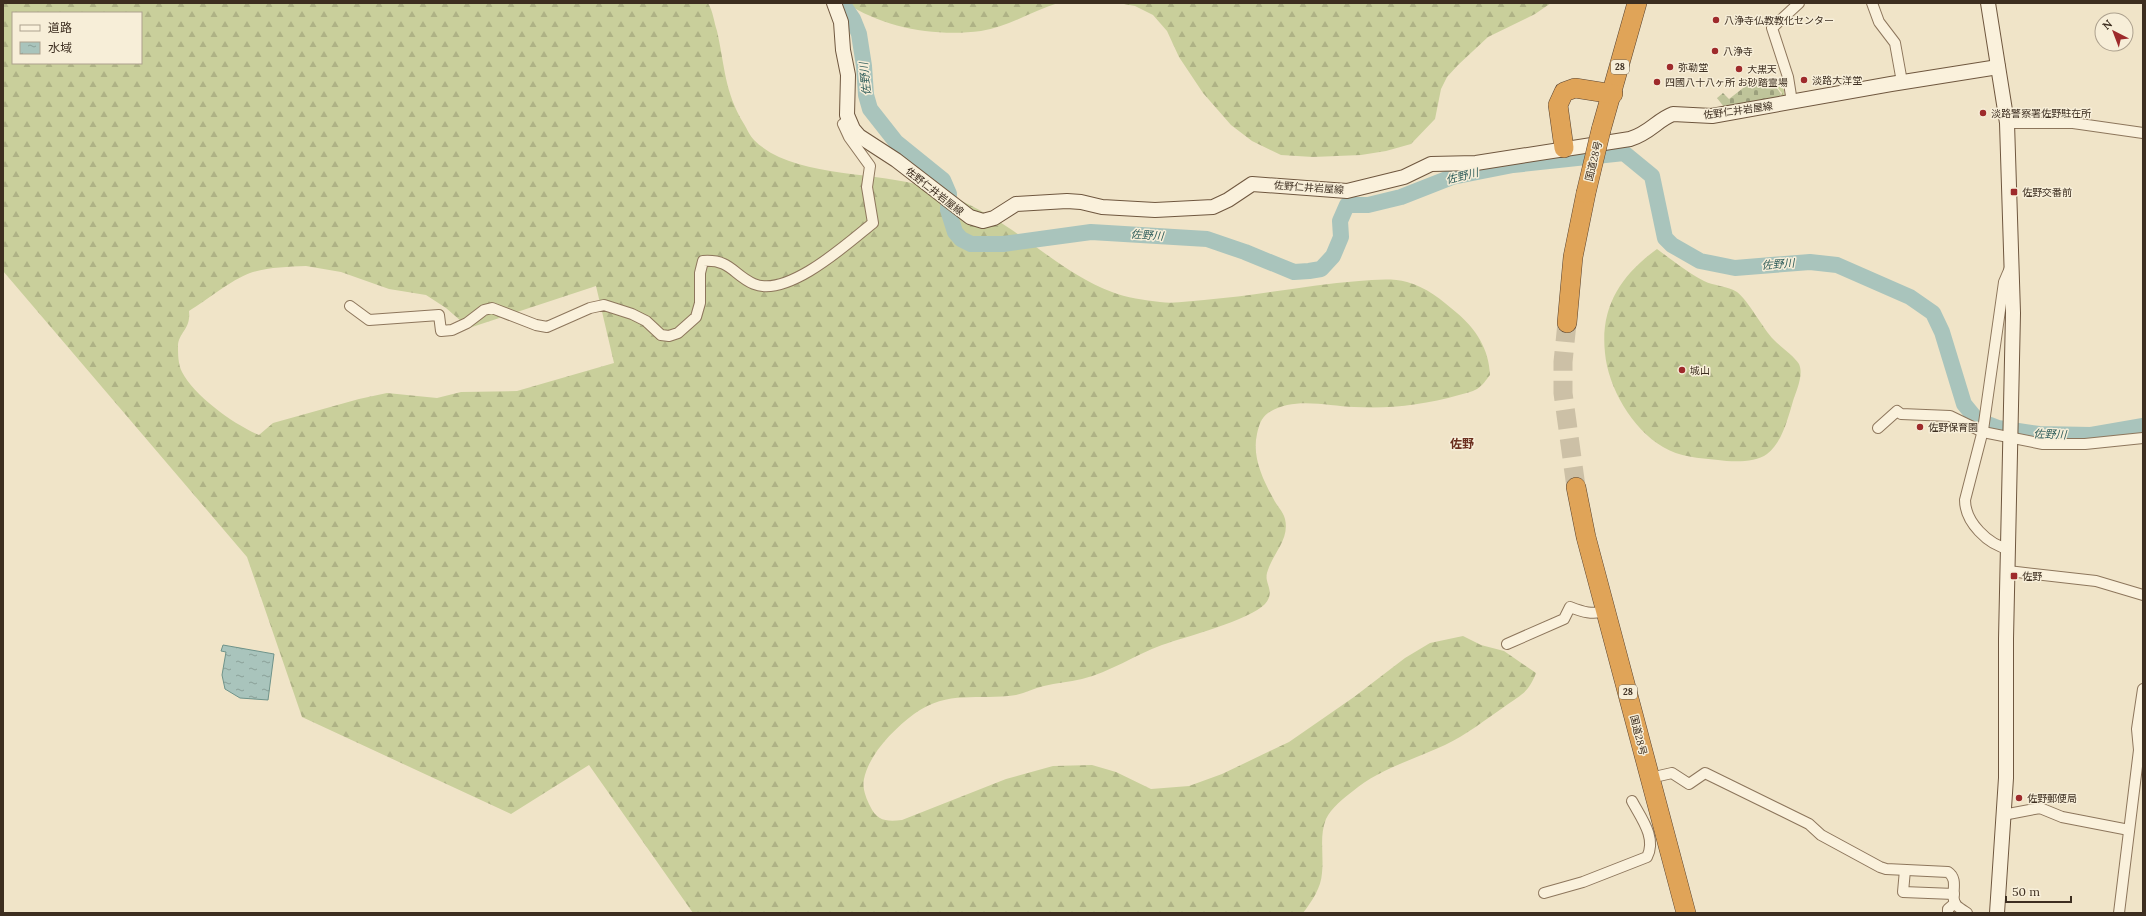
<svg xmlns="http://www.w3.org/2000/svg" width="2146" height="916" viewBox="0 0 2146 916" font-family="Lora,'Noto Sans JP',serif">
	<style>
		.forest { fill: url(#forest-firs); fill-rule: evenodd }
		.cemetery { fill: url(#cemetery-stones) }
		.garden { fill: url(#garden-dots) }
		.water { fill: url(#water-ripples); stroke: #6f938a }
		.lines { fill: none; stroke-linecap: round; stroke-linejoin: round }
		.river { stroke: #a9c4bc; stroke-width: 16 }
		.highway-tunnel { stroke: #ccc0a6; stroke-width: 19; stroke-dasharray: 19 10; stroke-linecap: butt }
		.street-casing { stroke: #8d765c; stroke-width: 12 }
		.secondary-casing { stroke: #6f573f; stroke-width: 16 }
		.highway-casing { stroke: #5b4430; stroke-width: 20 }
		.street { stroke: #faf1dc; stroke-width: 10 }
		.secondary { stroke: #faf1dc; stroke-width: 14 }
		.highway { stroke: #e0a458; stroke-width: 19 }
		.highway-bridge-casing { stroke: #5b4430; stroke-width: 20; stroke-linecap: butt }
		.highway-bridge { stroke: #e0a458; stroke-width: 19 }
		.poi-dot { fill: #9e2a2b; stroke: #f7eed8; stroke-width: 1.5 }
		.labels { text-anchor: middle; stroke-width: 3; stroke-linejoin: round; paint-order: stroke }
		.shield { fill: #f7eed8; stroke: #756857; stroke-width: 1 }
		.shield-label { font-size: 9px; font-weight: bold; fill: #3d2e20 }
		.poi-label { font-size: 10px; fill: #3d2e20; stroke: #f7eed8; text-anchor: start }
		.street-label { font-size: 10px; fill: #3d2e20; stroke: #f7eed8 }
		.water-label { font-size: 11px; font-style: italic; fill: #2f5d5a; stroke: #f7eed8 }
		.quarter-label { font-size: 12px; font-weight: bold; fill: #6b2e1e; stroke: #f7eed8 }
	</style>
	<defs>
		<pattern id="forest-firs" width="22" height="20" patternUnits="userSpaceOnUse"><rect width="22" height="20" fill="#c9cf9b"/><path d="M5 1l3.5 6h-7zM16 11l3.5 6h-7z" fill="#aeb285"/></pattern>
		<pattern id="cemetery-stones" width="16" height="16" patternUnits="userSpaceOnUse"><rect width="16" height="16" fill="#bfc49a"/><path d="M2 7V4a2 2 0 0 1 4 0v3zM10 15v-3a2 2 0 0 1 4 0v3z" fill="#9ca07d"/></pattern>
		<pattern id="garden-dots" width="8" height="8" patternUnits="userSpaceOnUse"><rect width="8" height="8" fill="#c9cf9b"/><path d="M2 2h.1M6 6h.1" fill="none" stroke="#aeb285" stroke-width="1.8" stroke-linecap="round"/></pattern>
		<pattern id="water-ripples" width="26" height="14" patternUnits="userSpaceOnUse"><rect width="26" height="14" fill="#a9c4bc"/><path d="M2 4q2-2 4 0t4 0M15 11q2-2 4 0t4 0" fill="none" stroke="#8ba098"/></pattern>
	</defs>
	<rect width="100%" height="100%" fill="#f0e4c8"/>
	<g class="forest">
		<path d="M3 3H708C713 11 714 22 717 31 725 66 724 91 744 124 747 129 750 136 754 140 793 179 875 170 926 187 955 196 984 211 1009 228 1042 250 1074 278 1112 292 1126 298 1145 300 1160 302 1174 304 1190 301 1204 300 1255 296 1307 285 1359 281 1374 280 1392 278 1407 282 1426 287 1442 300 1457 313 1476 329 1489 349 1490 375 1486 380 1483 385 1477 389 1472 392 1465 393 1459 395 1424 405 1390 409 1354 407 1327 406 1293 396 1268 413 1261 418 1259 425 1257 434 1252 456 1262 478 1273 498 1276 505 1283 511 1285 519 1290 540 1272 554 1267 573 1264 584 1276 591 1265 604 1250 620 1185 637 1162 645 1135 655 1110 672 1082 679 1069 682 1056 683 1044 686 1034 688 1026 693 1016 695 977 701 949 689 914 714 894 729 869 754 864 779 862 788 866 798 870 806 877 821 887 822 902 820L1006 779 1053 766 1092 765 1116 772 1151 789 1189 786 1222 774 1289 742 1354 697 1405 658 1430 643 1463 636 1481 645 1504 651 1536 673C1528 694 1520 695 1504 707 1485 720 1466 735 1445 745 1415 759 1379 769 1353 791 1344 798 1331 808 1326 819 1319 836 1324 855 1322 873 1321 888 1312 901 1303 913H693L589 765 511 814 302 717 247 557 3 271ZM13 13H141V63H13ZM306 266 341 272 389 289 426 295 446 308 469 328 596 286 614 363 517 391 461 392 437 398 387 393 359 399 273 423 259 435C235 425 194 396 182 372 178 364 178 354 178 345 179 332 191 329 189 311 207 300 231 280 250 273 268 267 287 267 306 266Z"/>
		<path d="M846 3H1058C1032 11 1008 27 981 31 936 37 884 28 846 3Z"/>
		<path d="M1118 3H1551L1535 14 1488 37 1458 65 1447 77 1441 89 1435 119 1411 144 1386 151 1361 155 1313 157 1281 155 1252 141 1231 125 1203 93 1179 57 1167 31 1153 15 1135 6Z"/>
		<path d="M1657 249C1672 260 1688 273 1704 281 1714 286 1728 286 1737 292 1748 300 1763 329 1774 340 1781 347 1794 356 1799 364 1804 375 1796 391 1793 401 1788 418 1782 443 1767 454 1755 463 1732 462 1718 460 1699 458 1679 457 1663 447 1632 429 1608 387 1605 353 1600 307 1621 275 1657 249Z"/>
	</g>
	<path class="cemetery" d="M1756 78 1763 86 1771 80 1781 94 1779 98 1724 107 1717 98 1723 93 1729 99Z"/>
	<path class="garden" d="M1775 78 1784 90 1785 98H1780L1782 93 1772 81Z"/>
	<path class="water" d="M223 645 274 654 268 700 240 698 225 689 222 675 226 652 221 651Z"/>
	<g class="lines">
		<path class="river" d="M842 3 853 19 859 34 864 66 866 95 870 109 896 142 943 180 949 194 948 210 955 232 961 239 971 244H1003L1091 232 1207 239 1245 252 1294 272 1309 271 1321 269 1333 256 1341 237 1340 221 1347 205H1368L1401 197 1452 177 1513 165 1624 153 1652 176 1665 238 1672 245 1700 261 1735 268 1810 262 1837 265 1910 297 1933 313 1942 332 1964 404 1977 420 1998 428 2039 434 2091 435 2143 426"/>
		<path class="highway-tunnel" d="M1567 323 1563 362V393L1576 487"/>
		<defs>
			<g id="street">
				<path d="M1872 3 1879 22 1895 43 1902 82"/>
				<path d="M1792 102 1788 77 1772 28 1799 3"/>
				<path d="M2007 123H2073L2143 133"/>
				<path d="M350 306 369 320 439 315 441 331 452 330 467 323 484 310 492 308 536 325 547 327 590 308 604 305 632 314 646 321 661 335 669 336 678 333 696 317 700 303V273L703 261C731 259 733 275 754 284 788 298 848 243 873 223L867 187 870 166 849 137 843 124 849 120"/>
				<path d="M1878 428 1897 411 1901 414 1950 416 1983 432 2043 444H2085L2143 438"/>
				<path d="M2009 549C1988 545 1965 522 1965 500L1983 430 2004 282 2010 268"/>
				<path d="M2008 571 2096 581 2143 595"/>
				<path d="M1507 644 1564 619 1570 607C1583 612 1592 615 1606 611"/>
				<path d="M1650 778 1672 773 1689 784 1705 773 1809 824 1821 835 1880 867 1886 869 1948 872C1960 880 1949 896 1956 905 1959 908 1964 911 1967 913"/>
				<path d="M2003 815 2040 808 2062 817 2129 830"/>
				<path d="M1905 870 1903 892 1954 894"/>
				<path d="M1544 893 1583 882 1647 857C1657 838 1641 818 1632 801"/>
				<path d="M1948 913V909L1955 903"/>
				<path d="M2119 913 2139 750 2137 729 2143 689"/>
			</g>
			<g id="secondary">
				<path d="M834 3 841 22 843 50 848 75 847 115 853 129 859 136 896 160 970 217 983 221 994 218 1016 204 1067 201 1081 202 1102 207 1155 210 1213 207 1228 200 1252 184 1347 191 1404 177 1431 164 1476 163 1630 139C1650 133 1657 120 1673 114L1712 116 1891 84 1998 67"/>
				<path d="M1988 3 2007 123 2013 313 2006 639V778L1997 913"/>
			</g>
			<g id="highway">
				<path d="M1601 130 1637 3"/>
				<path d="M1564 148 1558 105 1564 92 1575 88 1613 94"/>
				<path d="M1567 323 1573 257 1586 193"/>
				<path d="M1576 487 1586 537 1686 913"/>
			</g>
		</defs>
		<use href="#street" class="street-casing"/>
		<use href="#secondary" class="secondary-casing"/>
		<use href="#highway" class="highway-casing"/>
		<use href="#street" class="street"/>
		<use href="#secondary" class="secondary"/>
		<use href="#highway" class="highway"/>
		<defs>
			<path id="highway-bridge" d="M1586 193 1601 130"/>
		</defs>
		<use href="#highway-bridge" class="highway-bridge-casing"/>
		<use href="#highway-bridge" class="highway-bridge"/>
	</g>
	<g class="poi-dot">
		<circle cx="1716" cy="20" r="4"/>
		<circle cx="1715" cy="51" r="4"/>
		<circle cx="1670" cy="67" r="4"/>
		<circle cx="1739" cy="69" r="4"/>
		<circle cx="1804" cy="80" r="4"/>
		<circle cx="1657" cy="82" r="4"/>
		<circle cx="1983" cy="113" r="4"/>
		<rect x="2010" y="188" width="8" height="8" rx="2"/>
		<circle cx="1682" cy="370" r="4"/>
		<circle cx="1920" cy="427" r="4"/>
		<rect x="2010" y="572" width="8" height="8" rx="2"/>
		<circle cx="2019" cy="798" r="4"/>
	</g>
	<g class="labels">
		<g class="shield">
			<rect x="1611" y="60" width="18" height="14" rx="3"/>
			<rect x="1619" y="685" width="18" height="14" rx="3"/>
		</g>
		<g class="shield-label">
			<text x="1620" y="70">28</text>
			<text x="1628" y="695">28</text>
		</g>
		<g class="poi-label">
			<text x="1724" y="24">八浄寺仏教教化センター</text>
			<text x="1723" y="55">八浄寺</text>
			<text x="1678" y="71">弥勒堂</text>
			<text x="1747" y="73">大黒天</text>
			<text x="1812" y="84">淡路大洋堂</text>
			<text x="1665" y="86">四國八十八ヶ所 お砂踏霊場</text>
			<text x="1991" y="117">淡路警察署佐野駐在所</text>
			<text x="2022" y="196">佐野交番前</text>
			<text x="1690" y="374">城山</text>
			<text x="1928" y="431">佐野保育園</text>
			<text x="2022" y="580">佐野</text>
			<text x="2027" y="802">佐野郵便局</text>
		</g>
		<g class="street-label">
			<text transform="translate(1738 110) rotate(-8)" y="4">佐野仁井岩屋線</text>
			<text transform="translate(1593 161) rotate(-76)" y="4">国道28号</text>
			<text transform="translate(1309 187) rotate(4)" y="4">佐野仁井岩屋線</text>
			<text transform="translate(935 191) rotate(38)" y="4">佐野仁井岩屋線</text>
			<text transform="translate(1639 735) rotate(76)" y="4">国道28号</text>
		</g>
		<g class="water-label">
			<text transform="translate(865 79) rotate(-96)" y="4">佐野川</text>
			<text transform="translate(1462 176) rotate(-14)" y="4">佐野川</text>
			<text transform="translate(1147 235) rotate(4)" y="4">佐野川</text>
			<text transform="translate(1778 264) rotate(-4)" y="4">佐野川</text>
			<text transform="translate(2050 434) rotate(2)" y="4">佐野川</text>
		</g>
		<g class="quarter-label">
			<text x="1462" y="448">佐野</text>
		</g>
	</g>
	<rect width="2146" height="916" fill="none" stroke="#3d2e20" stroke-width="8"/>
	<rect x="12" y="12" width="130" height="52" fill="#f7eed8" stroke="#ada18e"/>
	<rect x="20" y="25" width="20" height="6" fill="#faf1dc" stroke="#ada18e"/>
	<text x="48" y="32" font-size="12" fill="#3d2e20">道路</text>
	<rect x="20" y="42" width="20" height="12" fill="url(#water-ripples)" stroke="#ada18e"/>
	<text x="48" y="52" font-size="12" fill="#3d2e20">水域</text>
	<g transform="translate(2114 32) rotate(318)"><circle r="19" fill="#f7eed8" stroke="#ada18e"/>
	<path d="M0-3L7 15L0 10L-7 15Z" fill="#9e2a2b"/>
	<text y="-6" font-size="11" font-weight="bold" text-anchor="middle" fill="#3d2e20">N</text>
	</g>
	<path d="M2006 896v6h65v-6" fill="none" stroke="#3d2e20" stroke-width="2"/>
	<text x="2012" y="896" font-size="12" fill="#3d2e20" stroke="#f7eed8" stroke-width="3" paint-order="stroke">50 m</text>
</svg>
